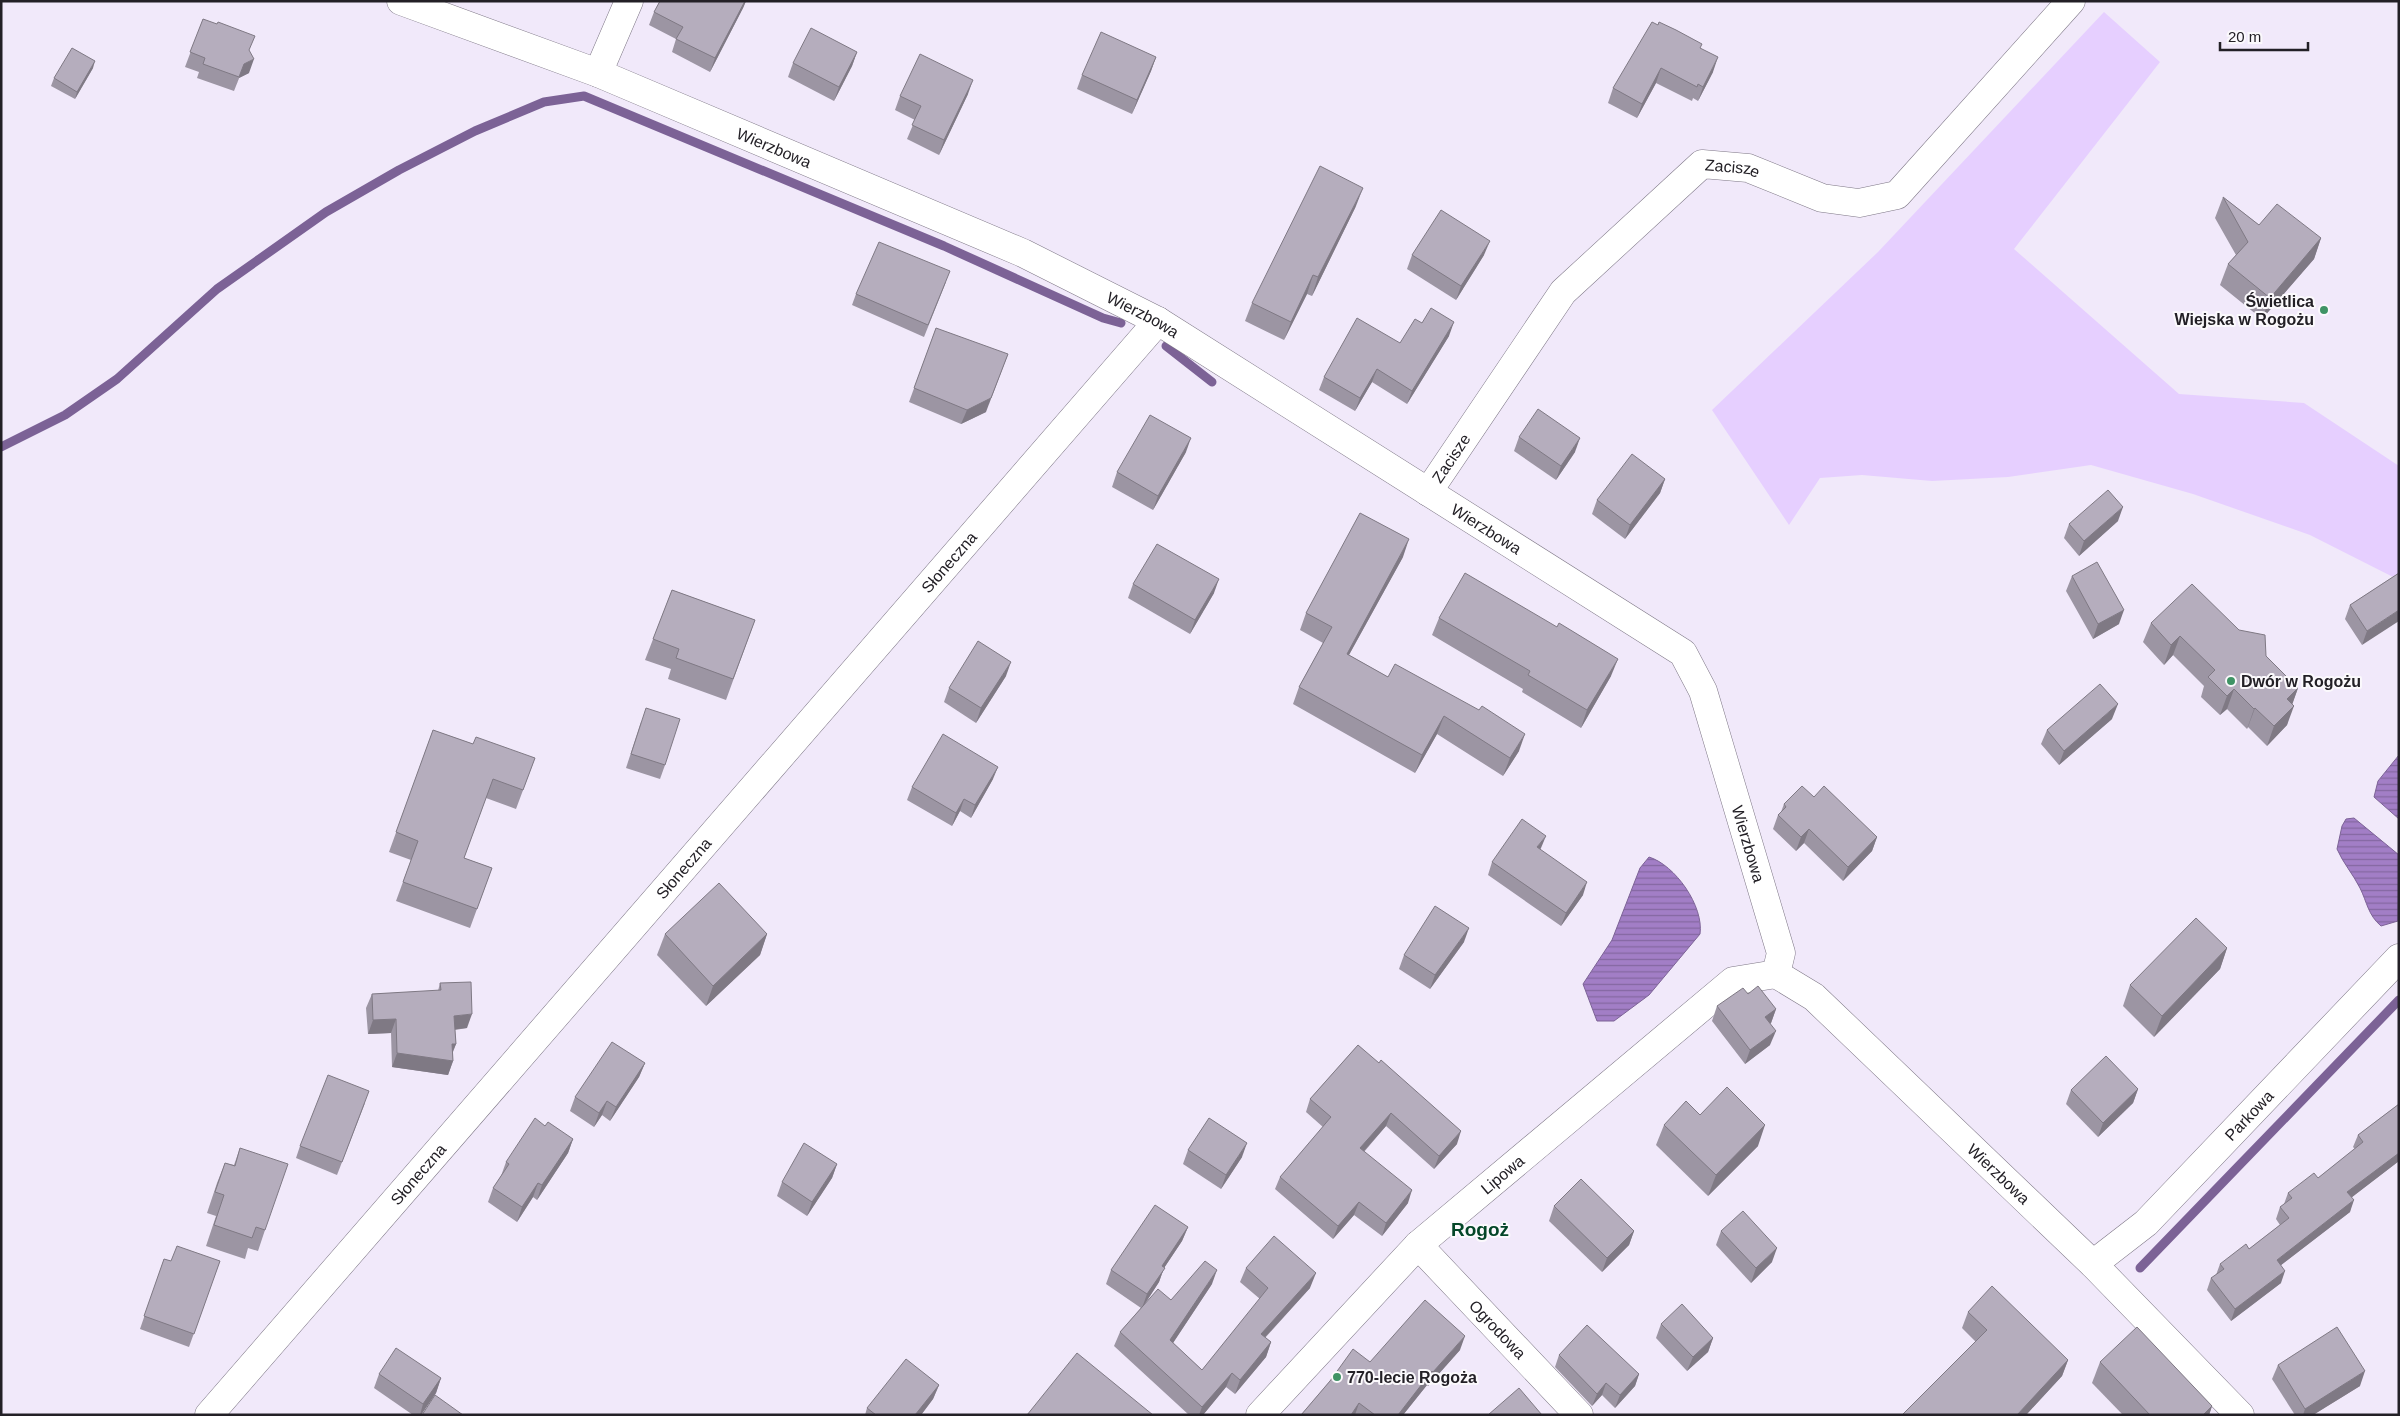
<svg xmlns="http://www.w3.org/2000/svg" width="2400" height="1416" viewBox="0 0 2400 1416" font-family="Arial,sans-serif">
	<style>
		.grass { fill: #e6cfff }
		.water { fill: url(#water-rules); stroke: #7c6296 }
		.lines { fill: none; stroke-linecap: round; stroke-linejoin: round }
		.stream { stroke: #7c6296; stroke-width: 9 }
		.minor-casing { stroke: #7e7786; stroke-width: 29 }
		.minor { stroke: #fff; stroke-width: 28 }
		.wall { fill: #9c95a3 }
		.shaded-wall { fill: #7f7984 }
		.building { fill: #b5adbd; stroke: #7f7984 }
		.poi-dot { fill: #3f9365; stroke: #fbf9fc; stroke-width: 2 }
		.labels { text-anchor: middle; stroke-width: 4; stroke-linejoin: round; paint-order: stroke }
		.street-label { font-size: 16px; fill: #232026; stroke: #fbf9fc }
		.poi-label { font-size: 16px; font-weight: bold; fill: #232026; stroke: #fbf9fc; text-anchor: start }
		.quarter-label { font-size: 19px; font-weight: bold; fill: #044628; stroke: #fbf9fc }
	</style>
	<defs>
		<pattern id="water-rules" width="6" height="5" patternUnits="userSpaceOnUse" patternTransform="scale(1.25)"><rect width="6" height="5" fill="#a27ec6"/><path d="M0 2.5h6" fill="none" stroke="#8467a1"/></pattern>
	</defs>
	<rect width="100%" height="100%" fill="#f1e9fa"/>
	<path class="grass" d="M2104 12 2160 62 2014 249 2179 394 2304 403 2399 466V580L2310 535 2193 494 2091 465 2008 477 1932 481 1862 475 1820 478 1789 525 1712 410 1878 252Z"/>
	<g class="water">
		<path d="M2399 755V819L2374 797 2378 781Z"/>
		<path d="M2354 818 2399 855 2398 921 2381 926C2368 915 2367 902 2360 888 2353 874 2343 863 2337 849L2342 826 2346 819Z"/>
		<path d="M1649 857C1675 865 1704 906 1700 934L1649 995 1614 1021H1597L1583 984 1612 940 1640 868Z"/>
	</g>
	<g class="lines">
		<g class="stream">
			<path d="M1166 346 1212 382"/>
			<path d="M1 447 65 415 117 379 217 289 326 212 399 170 475 131 544 102 584 96 944 246 1103 318 1121 323"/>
			<path d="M2140 1268 2399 1000"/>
		</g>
		<defs>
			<g id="minor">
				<path id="s1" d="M401 1 598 73 1023 253 1158 321 1683 653 1703 691 1781 953 1776 974"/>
				<path d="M598 73 629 1"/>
				<path id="s2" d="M1428 492 1563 292 1702 164 1748 168 1822 198 1859 203 1897 195 2071 1"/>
				<path id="s3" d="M1776 974 1814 997 2093 1264 2240 1415"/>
				<path id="s4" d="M1418 1245 1579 1415"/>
				<path id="s5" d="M2093 1264 2146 1223 2399 958"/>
				<path id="s6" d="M209 1415 1158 321"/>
				<path id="s7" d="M1260 1415 1418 1245 1733 981 1776 974"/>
			</g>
		</defs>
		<use href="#minor" class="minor-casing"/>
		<use href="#minor" class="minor"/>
	</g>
	<g class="wall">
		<path d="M660 1H746L743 8 710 72 672 52 676 39 649 25 654 12Z"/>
		<path d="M203 19 249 50V73L239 78 234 91 197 78 199 72 185 67Z"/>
		<path d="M1700 48 1713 72 1698 101 1693 98 1692 101 1656 83 1637 118 1608 103 1613 88Z"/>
		<path d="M857 52 852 66 834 101 788 77 793 63Z"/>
		<path d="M1156 57 1151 71 1132 114 1077 89 1082 75Z"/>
		<path d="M93 68 75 99 51 86 54 78Z"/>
		<path d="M968 94 939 155 907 139 915 120 895 110 900 96Z"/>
		<path d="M2223 197 2259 225 2321 238 2314 259 2262 319 2220 285 2228 264 2236 255 2215 218Z"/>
		<path d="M1356 206 1312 296 1307 294 1284 340 1245 321 1252 303Z"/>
		<path d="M1412 255H1484L1456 300 1407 269Z"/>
		<path d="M946 282 924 337 852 305 856 294Z"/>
		<path d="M1422 323 1449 336 1407 404 1372 382 1355 411 1319 390 1324 377 1400 343Z"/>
		<path d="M936 328 986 412 961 424 909 402Z"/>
		<path d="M1519 437 1575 452 1556 480 1514 451Z"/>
		<path d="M1186 452 1153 510 1112 487 1117 472Z"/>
		<path d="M1665 479 1660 493 1625 539 1592 514 1597 500Z"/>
		<path d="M2118 521 2079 556 2064 538 2069 524Z"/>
		<path d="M1403 557 1349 655 1519 751 1503 776 1437 734 1415 773 1293 704 1299 687 1323 643 1300 630 1306 613Z"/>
		<path d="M2399 573 2362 645 2345 619 2350 605Z"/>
		<path d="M2072 576 2119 624 2093 639 2066 591Z"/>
		<path d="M1133 584 1214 593 1190 634 1128 598Z"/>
		<path d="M672 590 755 620 726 700 668 679 671 669 645 660Z"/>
		<path d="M1439 618 1611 676 1581 728 1522 692 1523 689 1432 635Z"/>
		<path d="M2151 623 2266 656 2298 688 2292 704 2287 725 2267 746 2248 727 2247 729 2227 709 2220 715 2201 697 2204 686 2173 655 2164 665 2143 642Z"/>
		<path d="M1006 676 976 723 944 702 949 688Z"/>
		<path d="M2112 719 2059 765 2041 744 2047 730Z"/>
		<path d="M641 722 665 765 660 779 626 768Z"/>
		<path d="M433 730 473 744 535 758 516 809 486 798 464 858 492 868 470 928 396 901 411 860 389 852Z"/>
		<path d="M993 779 971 818 960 811 952 826 907 800 912 787Z"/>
		<path d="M1814 797 1877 837 1872 851 1843 881 1804 843 1796 851 1773 829 1778 815 1781 812 1784 804Z"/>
		<path d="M1541 848 1540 849 1583 895 1561 926 1488 875 1492 862Z"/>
		<path d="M665 934H767L760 955 706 1006 657 955Z"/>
		<path d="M1464 942 1430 989 1399 969 1404 955Z"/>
		<path d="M2227 948 2220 969 2154 1037 2123 1006 2130 985Z"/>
		<path d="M440 983 467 1028 455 1030 456 1044 453 1052V1061L448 1075 392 1067 391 1033 368 1034 366 1008 372 994 438 991Z"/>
		<path d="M1717 1006 1776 1009 1771 1023 1770 1024V1045L1745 1064 1712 1021Z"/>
		<path d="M1358 1045 1457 1144 1434 1169 1386 1126 1364 1152 1408 1203 1382 1236 1354 1215 1333 1239 1275 1189 1280 1177 1323 1127 1306 1112 1310 1099Z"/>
		<path d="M645 1063 639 1077 610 1121 602 1115 594 1127 570 1111 575 1097Z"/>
		<path d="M2138 1089 2133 1103 2098 1137 2066 1104 2071 1090Z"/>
		<path d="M365 1103 337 1175 296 1158 300 1146Z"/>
		<path d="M2399 1104V1161L2352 1197 2350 1212 2281 1265V1283L2231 1321 2207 1290 2211 1278 2216 1275 2220 1264 2249 1249 2280 1225 2276 1219 2280 1207 2284 1204 2288 1193 2318 1178 2355 1149 2353 1147 2358 1135Z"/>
		<path d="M1700 1115 1758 1146 1708 1196 1656 1145 1664 1125Z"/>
		<path d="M545 1126 573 1139 568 1153 537 1200 533 1197 517 1222 488 1202 493 1188 501 1176 506 1162Z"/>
		<path d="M240 1148 265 1230 258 1251 248 1248 245 1259 206 1246 216 1216 207 1213 217 1183 225 1163 234 1165Z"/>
		<path d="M1188 1150 1242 1157 1221 1189 1183 1164Z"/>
		<path d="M837 1164 832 1178 807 1216 777 1196 782 1182Z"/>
		<path d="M1554 1206 1634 1231 1629 1245 1602 1272 1549 1221Z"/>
		<path d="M1188 1227 1182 1241 1164 1268 1159 1282 1145 1304 1171 1300 1212 1284 1173 1343 1202 1370 1260 1299 1240 1282 1246 1268 1310 1288 1265 1338 1271 1342 1266 1357 1235 1394 1226 1387 1203 1415H1189L1114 1346 1120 1332 1141 1308 1106 1284 1111 1270Z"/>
		<path d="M1721 1231 1772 1262 1751 1283 1716 1245Z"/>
		<path d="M164 1259 171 1261H220L189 1347 140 1329Z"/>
		<path d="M1968 1312 2068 1360 2062 1376 2026 1415H1902L1976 1342 1962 1328Z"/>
		<path d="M1661 1324 1713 1338 1708 1352 1687 1371 1656 1338Z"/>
		<path d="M1460 1350 1428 1386 1427 1385 1403 1415H1301L1330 1381 1370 1362Z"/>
		<path d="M1559 1355 1639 1374 1635 1386 1615 1408 1602 1395 1592 1406 1555 1367Z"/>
		<path d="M2100 1362 2212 1406 2209 1415H2123L2092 1383Z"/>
		<path d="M2278 1365 2360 1386 2313 1415H2295L2272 1379Z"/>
		<path d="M379 1374 441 1378 436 1393 421 1415H413L374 1388Z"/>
		<path d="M939 1385 933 1399 921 1415H865L867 1408Z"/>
	</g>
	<g class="shaded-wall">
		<path d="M745 1H746L743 8 710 72 715 58Z"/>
		<path d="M857 52 852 66 834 101 839 87Z"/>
		<path d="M1156 57 1151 71 1132 114 1137 100Z"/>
		<path d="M1718 57 1713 72 1698 101 1703 87Z"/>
		<path d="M254 59 249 73 239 78 234 91 244 64Z"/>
		<path d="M95 61 93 68 75 99 77 92Z"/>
		<path d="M1661 68 1656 83 1637 118 1642 104Z"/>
		<path d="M973 80 968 94 939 155 944 140Z"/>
		<path d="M1363 188 1356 206 1312 296 1318 277Z"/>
		<path d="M2321 238 2314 259 2262 319 2270 298Z"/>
		<path d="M1490 241 1484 255 1456 300 1461 286Z"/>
		<path d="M1313 275 1307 294 1284 340 1291 322Z"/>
		<path d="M1454 322 1449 336 1407 404 1412 391Z"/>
		<path d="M1008 354 986 412 961 424 967 410Z"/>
		<path d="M1377 369 1372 382 1355 411 1360 398Z"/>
		<path d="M1191 438 1186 452 1153 510 1158 496Z"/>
		<path d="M1580 438 1575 452 1556 480 1561 466Z"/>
		<path d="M1665 479 1660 493 1625 539 1630 525Z"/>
		<path d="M2123 507 2118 521 2079 556 2084 541Z"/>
		<path d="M1409 539 1403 557 1340 671 1347 654Z"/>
		<path d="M1219 579 1214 593 1190 634 1195 620Z"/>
		<path d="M2124 610 2119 624 2093 639 2098 624Z"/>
		<path d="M2399 610V621L2362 645 2367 631Z"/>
		<path d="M2180 636 2173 655 2164 665 2171 645Z"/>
		<path d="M1618 659 1611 676 1581 728 1587 710Z"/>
		<path d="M1011 662 1006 676 976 723 981 708Z"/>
		<path d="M2298 688 2291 708 2287 699Z"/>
		<path d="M2234 689 2227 709 2220 715 2227 696Z"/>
		<path d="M2118 704 2112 719 2059 765 2064 751Z"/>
		<path d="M2294 706 2287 725 2267 746 2274 726Z"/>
		<path d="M2255 708 2248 727 2247 729 2254 709Z"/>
		<path d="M1444 716 1437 734 1415 773 1422 755Z"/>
		<path d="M1525 734 1519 751 1503 776 1510 758Z"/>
		<path d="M998 767 993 779 971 818 975 805Z"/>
		<path d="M964 799 960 811 952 826 956 813Z"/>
		<path d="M1809 829 1804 843 1796 851 1801 837Z"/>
		<path d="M1546 836 1541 848 1533 860 1537 847Z"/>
		<path d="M1877 837 1872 851 1843 881 1848 867Z"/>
		<path d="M1587 882 1583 895 1561 926 1566 913Z"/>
		<path d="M1469 928 1464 942 1430 989 1435 975Z"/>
		<path d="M767 934 760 955 706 1006 713 986Z"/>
		<path d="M2227 948 2220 969 2154 1037 2162 1016Z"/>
		<path d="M1776 1009 1771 1023 1760 1031 1765 1017Z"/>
		<path d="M472 1014 467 1028 449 1030 454 1016Z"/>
		<path d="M396 1019 391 1033 368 1034 373 1020Z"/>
		<path d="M1776 1031 1770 1045 1745 1064 1750 1050Z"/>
		<path d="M452 1044H456L450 1058Z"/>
		<path d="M397 1053 453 1061 448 1075 392 1067Z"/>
		<path d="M645 1063 639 1077 610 1121 616 1107Z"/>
		<path d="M2138 1089 2133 1103 2098 1137 2103 1123Z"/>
		<path d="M607 1101 602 1115 594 1127 599 1113Z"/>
		<path d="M1391 1113 1386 1126 1355 1161 1360 1148Z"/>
		<path d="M1765 1125 1758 1146 1708 1196 1716 1175Z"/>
		<path d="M1461 1131 1457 1144 1434 1169 1439 1156Z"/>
		<path d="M573 1139 568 1153 537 1200 542 1185Z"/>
		<path d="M1247 1143 1242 1157 1221 1189 1226 1175Z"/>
		<path d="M2399 1153V1161L2343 1204 2347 1192Z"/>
		<path d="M837 1164 832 1178 807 1216 812 1202Z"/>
		<path d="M538 1183 533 1197 517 1222 522 1207Z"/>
		<path d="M1412 1190 1408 1203 1382 1236 1386 1223Z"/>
		<path d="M2354 1200 2350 1212 2272 1272 2277 1260Z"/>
		<path d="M1359 1202 1354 1215 1333 1239 1338 1226Z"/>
		<path d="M1188 1227 1182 1241 1164 1268 1159 1282 1142 1308 1147 1294 1162 1266Z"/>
		<path d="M1634 1231 1629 1245 1602 1272 1607 1258Z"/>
		<path d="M1777 1248 1772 1262 1751 1283 1756 1268Z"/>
		<path d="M1217 1270 1212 1284 1165 1355 1170 1340Z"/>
		<path d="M2285 1271 2281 1283 2231 1321 2235 1309Z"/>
		<path d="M1316 1273 1310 1288 1255 1348 1261 1334Z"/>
		<path d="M1465 1336 1460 1350 1428 1386 1433 1372Z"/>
		<path d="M1713 1338 1708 1352 1687 1371 1693 1357Z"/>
		<path d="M1271 1342 1266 1357 1235 1394 1240 1380Z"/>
		<path d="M2068 1360 2062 1376 2026 1415H2017Z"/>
		<path d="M1432 1371 1427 1385 1403 1415H1398Z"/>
		<path d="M2365 1371 2360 1386 2313 1415H2303L2305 1409Z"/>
		<path d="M1232 1373 1226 1387 1203 1415H1199L1202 1407Z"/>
		<path d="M1639 1374 1635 1386 1615 1408 1620 1395Z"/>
		<path d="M441 1378 436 1393 421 1415H420L423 1404Z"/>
		<path d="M1606 1383 1602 1395 1592 1406 1597 1394Z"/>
		<path d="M939 1385 933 1399 921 1415H915Z"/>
		<path d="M1359 1403 1355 1415H1351Z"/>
		<path d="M2212 1406 2209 1415H2203Z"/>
	</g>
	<g class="building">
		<path d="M660 1H745L715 58 676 39 683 27 654 12Z"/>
		<path d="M203 19 217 24 218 22 255 36 249 50 254 59 244 64 239 77 203 64 205 58 190 52Z"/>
		<path d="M1652 22 1658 25 1659 22 1676 30 1702 44 1700 48 1718 57 1703 87 1698 84 1697 87 1661 68 1642 104 1613 88Z"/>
		<path d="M811 28 857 52 839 87 793 63Z"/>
		<path d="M1101 32 1156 57 1137 100 1082 75Z"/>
		<path d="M72 48 95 61 77 92 54 78Z"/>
		<path d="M920 54 973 80 944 140 912 125 921 106 900 96Z"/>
		<path d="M1320 166 1363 188 1318 277 1313 275 1291 322 1252 303Z"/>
		<path d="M2223 197 2259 225 2277 204 2321 238 2270 298 2228 264 2248 242Z"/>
		<path d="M1441 210 1490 241 1461 286 1412 255Z"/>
		<path d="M879 242 950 271 928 325 856 294Z"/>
		<path d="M1431 308 1454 322 1412 391 1377 369 1360 398 1324 377 1357 318 1400 343 1415 319 1422 323Z"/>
		<path d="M936 328 1008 354 991 398 967 410 914 388Z"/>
		<path d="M1538 409 1580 438 1561 466 1519 437Z"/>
		<path d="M1150 415 1191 438 1158 496 1117 472Z"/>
		<path d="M1632 454 1665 479 1630 525 1597 500Z"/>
		<path d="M2108 490 2123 507 2084 541 2069 524Z"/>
		<path d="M1360 513 1409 539 1347 654 1388 677 1395 664 1479 710 1482 706 1525 734 1510 758 1444 716 1422 755 1299 687 1332 627 1306 613Z"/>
		<path d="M1157 544 1219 579 1195 620 1133 584Z"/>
		<path d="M2097 562 2124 610 2098 624 2072 576Z"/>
		<path d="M1465 573 1557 627 1559 623 1618 659 1587 710 1528 675 1530 671 1439 618Z"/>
		<path d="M2399 573V610L2367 631 2350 605Z"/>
		<path d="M2192 584 2239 630 2265 635 2266 656 2298 688 2287 699 2294 706 2274 726 2255 708 2254 709 2234 689 2227 696 2208 677 2215 670 2180 636 2171 645 2151 623Z"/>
		<path d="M672 590 755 620 733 679 676 658 679 649 653 639Z"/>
		<path d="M978 641 1011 662 981 708 949 688Z"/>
		<path d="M2100 684 2118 704 2064 751 2047 730Z"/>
		<path d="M646 708 680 719 665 765 631 754Z"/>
		<path d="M433 730 473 744 476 737 535 758 523 790 493 779 464 858 492 868 477 909 403 882 418 841 396 832Z"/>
		<path d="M943 734 998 767 975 805 964 799 956 813 912 787Z"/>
		<path d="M1802 786 1814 797 1824 786 1877 837 1848 867 1809 829 1801 837 1778 815 1786 807 1784 804Z"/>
		<path d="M1522 819 1546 836 1537 847 1587 882 1566 913 1492 862Z"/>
		<path d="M719 883 767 934 713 986 665 934Z"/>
		<path d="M1435 906 1469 928 1435 975 1404 955Z"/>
		<path d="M2196 918 2227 948 2162 1016 2130 985Z"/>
		<path d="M471 982 472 1014 454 1016 456 1044H452L453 1061 397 1053 396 1019 373 1020 372 994 441 990 440 983Z"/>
		<path d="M1758 986 1776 1009 1765 1017 1776 1031 1750 1050 1717 1006 1743 988 1748 994Z"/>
		<path d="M612 1042 645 1063 616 1107 607 1101 599 1113 575 1097Z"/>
		<path d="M1358 1045 1379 1063 1381 1060 1461 1131 1439 1156 1391 1113 1360 1148 1412 1190 1386 1223 1359 1202 1338 1226 1280 1177 1331 1117 1310 1099Z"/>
		<path d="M2106 1056 2138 1089 2103 1123 2071 1090Z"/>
		<path d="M328 1075 369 1091 342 1162 300 1146Z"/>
		<path d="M1727 1087 1765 1125 1716 1175 1664 1125 1686 1101 1700 1115Z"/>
		<path d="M2399 1104V1153L2347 1192 2354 1200 2277 1260 2285 1271 2235 1309 2211 1278 2224 1269 2220 1264 2246 1244 2249 1249 2289 1218 2280 1207 2292 1198 2288 1193 2314 1173 2318 1178 2363 1142 2358 1135Z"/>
		<path d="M535 1118 545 1126 548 1122 573 1139 542 1185 538 1183 522 1207 493 1188 509 1164 506 1162Z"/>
		<path d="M1209 1118 1247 1143 1226 1175 1188 1150Z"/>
		<path d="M804 1143 837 1164 812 1202 782 1182Z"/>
		<path d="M240 1148 288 1164 265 1230 256 1227 252 1238 214 1225 224 1195 215 1192 225 1163 235 1166Z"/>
		<path d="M1581 1179 1634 1231 1607 1258 1554 1206Z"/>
		<path d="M1155 1205 1188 1227 1162 1266 1165 1268 1147 1294 1111 1270Z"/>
		<path d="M1743 1211 1777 1248 1756 1268 1721 1231Z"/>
		<path d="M1274 1236 1316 1273 1261 1334 1271 1342 1240 1380 1232 1373 1202 1407 1120 1332 1158 1289 1171 1300 1205 1261 1217 1270 1170 1340 1202 1370 1268 1288 1246 1268Z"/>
		<path d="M177 1246 220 1261 194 1334 144 1316 164 1259 171 1261Z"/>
		<path d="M1992 1286 2068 1360 2017 1415H1902L1987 1330 1968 1312Z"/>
		<path d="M1425 1300 1465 1336 1433 1372 1432 1371 1398 1415H1375L1359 1403 1351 1415H1301L1330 1381 1353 1349 1370 1362Z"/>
		<path d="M1682 1304 1713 1338 1693 1357 1661 1324Z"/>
		<path d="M1587 1325 1639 1374 1620 1395 1606 1383 1597 1394 1559 1355Z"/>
		<path d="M2137 1327 2212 1406 2203 1415H2150L2100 1362Z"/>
		<path d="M2337 1327 2365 1371 2305 1409 2278 1365Z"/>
		<path d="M396 1348 441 1378 423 1404 379 1374Z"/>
		<path d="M1077 1353 1153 1415H1027Z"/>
		<path d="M906 1359 939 1385 915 1415H876L867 1408Z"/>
		<path d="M1519 1388 1542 1415H1488Z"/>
		<path d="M435 1395 463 1415H422Z"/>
	</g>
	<g class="poi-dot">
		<circle cx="2324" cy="310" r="5"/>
		<circle cx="2231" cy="681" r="5"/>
		<circle cx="1337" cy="1377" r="5"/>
	</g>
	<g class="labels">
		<g class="street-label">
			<text dy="6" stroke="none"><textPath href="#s1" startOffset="401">Wierzbowa</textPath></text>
			<text dy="6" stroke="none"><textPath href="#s2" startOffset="461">Zacisze</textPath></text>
			<text dy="6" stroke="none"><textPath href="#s1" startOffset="806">Wierzbowa</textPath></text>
			<text dy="6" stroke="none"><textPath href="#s2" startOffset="41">Zacisze</textPath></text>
			<text dy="6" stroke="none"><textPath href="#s1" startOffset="1211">Wierzbowa</textPath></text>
			<text dy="6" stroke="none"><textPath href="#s6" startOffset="1129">Słoneczna</textPath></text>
			<text dy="6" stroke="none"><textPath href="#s1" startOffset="1646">Wierzbowa</textPath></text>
			<text dy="6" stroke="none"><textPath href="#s6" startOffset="724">Słoneczna</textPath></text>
			<text dy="6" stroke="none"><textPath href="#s5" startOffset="216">Parkowa</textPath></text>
			<text dy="6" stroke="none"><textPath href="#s3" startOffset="300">Wierzbowa</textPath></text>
			<text dy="6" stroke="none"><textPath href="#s6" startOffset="319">Słoneczna</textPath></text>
			<text dy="6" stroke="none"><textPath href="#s7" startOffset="342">Lipowa</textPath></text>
			<text dy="6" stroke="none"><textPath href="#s4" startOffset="116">Ogrodowa</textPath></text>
		</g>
		<g class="poi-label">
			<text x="2314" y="307" text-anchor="end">Świetlica<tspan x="2314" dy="18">Wiejska w Rogożu</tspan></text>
			<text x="2241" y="687">Dwór w Rogożu</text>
			<text x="1347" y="1383">770-lecie Rogoża</text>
		</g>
		<g class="quarter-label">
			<text x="1480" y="1236">Rogoż</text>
		</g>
	</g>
	<rect width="2400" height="1416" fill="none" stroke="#232026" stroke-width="5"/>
	<path d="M2220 42v8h88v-8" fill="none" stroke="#232026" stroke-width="2.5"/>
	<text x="2228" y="42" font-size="15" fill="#232026" stroke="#fbf9fc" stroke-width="4" paint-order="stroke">20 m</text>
</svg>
